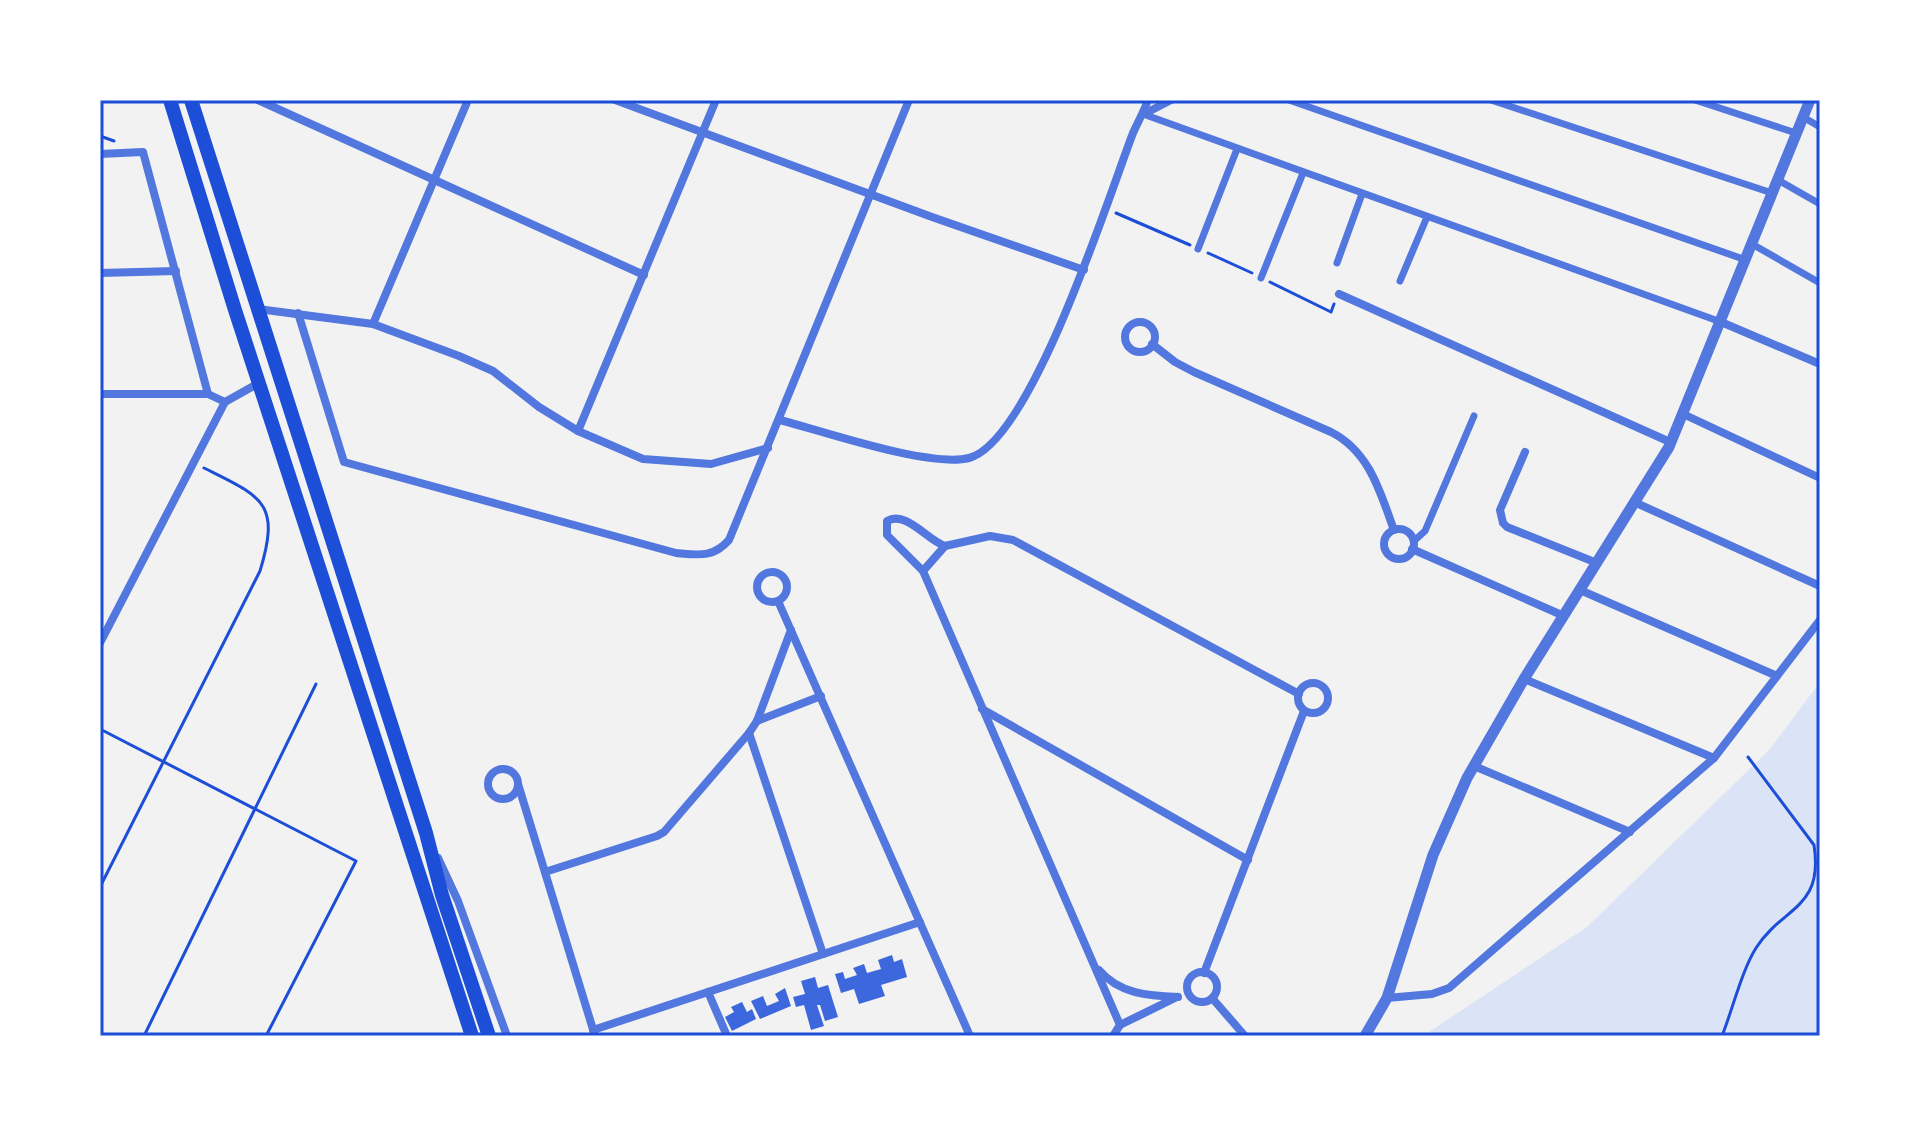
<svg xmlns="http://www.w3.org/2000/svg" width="1920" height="1136" viewBox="0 0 1920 1136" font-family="Ubuntu,sans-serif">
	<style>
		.green { fill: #dbe4f7 }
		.building { fill: #3d67dc }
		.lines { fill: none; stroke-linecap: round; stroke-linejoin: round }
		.path { stroke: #1d4ed8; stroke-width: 3 }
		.pedestrian { stroke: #5277de; stroke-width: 7 }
		.minor { stroke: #5277de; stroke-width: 8 }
		.tertiary { stroke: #5277de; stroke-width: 11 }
		.trunk { stroke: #1d4ed8; stroke-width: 14 }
		.neatline { fill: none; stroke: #1d4ed8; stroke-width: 3 }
	</style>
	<rect width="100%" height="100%" fill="#f2f2f2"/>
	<path class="green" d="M1820 682V1036H1431L1429 1032 1587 927 1770 749Z"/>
	<g class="building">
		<path d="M892 955 894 962 902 959 907 977 881 985 885 996 859 1004 854 989 841 993 835 974 843 972 845 979 857 975 853 968 864 964 867 973 881 969 878 960Z"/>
		<path d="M815 977 818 988 828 985 838 1017 825 1021 820 1005H817L824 1026 811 1030 804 1005 796 1007 793 997 805 994 801 981Z"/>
		<path d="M785 988 791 1006 760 1019 751 1001 763 996 767 1006 779 1001 775 994Z"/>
		<path d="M742 1002 747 1012 752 1009 756 1019 732 1031 725 1017 734 1012 731 1007Z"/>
	</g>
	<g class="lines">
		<g class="path">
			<path d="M100 136 114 141"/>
			<path d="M1116 213 1190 245"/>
			<path d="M1208 253 1252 273"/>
			<path d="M1270 282 1331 312 1334 304"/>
			<path d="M100 729 356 861 266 1036"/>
			<path d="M100 887 260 571C281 502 262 497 204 468"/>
			<path d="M144 1036 316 684"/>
			<path d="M1722 1036C1732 1011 1742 970 1756 948 1783 906 1824 909 1814 845L1748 757"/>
		</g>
		<g class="pedestrian">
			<path d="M1289 100 1746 260"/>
			<path d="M1491 100 1772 193"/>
			<path d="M1695 100 1796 133"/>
			<path d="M1143 114 1721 322"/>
			<path d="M1803 117 1820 127"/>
			<path d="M1778 180 1820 204"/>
			<path d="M1752 244 1820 283"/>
			<path d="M1198 249 1237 149"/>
			<path d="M1337 263 1362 194"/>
			<path d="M1261 278 1303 173"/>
			<path d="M1400 281 1427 217"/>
			<path d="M1414 541 1425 531 1474 416"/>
		</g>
		<g class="minor">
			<path d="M258 100 644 275"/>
			<path d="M615 100 932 217 1084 270"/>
			<path d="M1144 114 1171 100"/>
			<path d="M100 154 143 152 208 394 225 402"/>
			<path d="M100 273 176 271"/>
			<path d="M1339 294 1670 442"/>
			<path d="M258 309 373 324 459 356 493 371 539 407 578 431 643 459 711 464 768 448"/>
			<path d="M298 313 344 462 676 553C699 555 713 558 729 540L909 100"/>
			<path d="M1721 322 1820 364"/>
			<circle cx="1140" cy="337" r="15"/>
			<path d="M373 324 468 100"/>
			<path d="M1152 344 1175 362 1194 372 1331 432C1370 452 1380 492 1394 530"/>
			<path d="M100 394H208"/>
			<path d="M1683 414 1820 478"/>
			<path d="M780 420C823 431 929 468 969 458 1032 441 1109 195 1133 133 1138 122 1144 111 1148 100"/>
			<path d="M578 431 716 100"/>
			<path d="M1525 452 1500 510 1503 523 1507 527 1597 563"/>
			<path d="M1634 502 1820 586"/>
			<circle cx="1399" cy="544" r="15"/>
			<path d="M1412 549 1564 616"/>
			<path d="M923 571 887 535V521C906 510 927 540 945 546"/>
			<circle cx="772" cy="587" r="15"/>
			<path d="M1580 590 1777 676"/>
			<path d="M778 601 970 1036"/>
			<path d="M100 643 225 402 259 383"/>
			<path d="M1524 679 1714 758"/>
			<circle cx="1313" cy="698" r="15"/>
			<path d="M982 709 1248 860"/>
			<path d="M757 721 821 696"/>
			<path d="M749 733 823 954"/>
			<path d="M1474 766 1630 832"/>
			<circle cx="503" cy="784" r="15"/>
			<path d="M518 784 595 1036"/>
			<path d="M438 858 458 901 507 1036"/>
			<path d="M545 872 657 836 664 832 749 733 757 721 791 630"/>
			<path d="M1099 970C1119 994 1149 996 1178 997"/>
			<circle cx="1202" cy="987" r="15"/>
			<path d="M1204 973 1304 711"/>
			<path d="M708 992 727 1036"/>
			<path d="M1212 998 1245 1036"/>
			<path d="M1387 998 1432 994 1449 988 1714 758 1820 620"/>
			<path d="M1120 1025 923 571 945 546 990 536 1013 540 1299 694"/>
			<path d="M593 1030 920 922"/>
			<path d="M1113 1036 1120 1025 1177 997"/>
		</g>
		<path class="tertiary" d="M1365 1036 1387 998 1433 855 1467 778 1524 679 1669 447 1810 100"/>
		<g class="trunk">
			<path d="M170 100 235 310 472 1036"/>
			<path d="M191 100 426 833 442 895 489 1036"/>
		</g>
	</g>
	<rect width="1920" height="1136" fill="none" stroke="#ffffff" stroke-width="204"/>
	<rect x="102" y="102" width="1716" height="932" class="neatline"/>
</svg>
